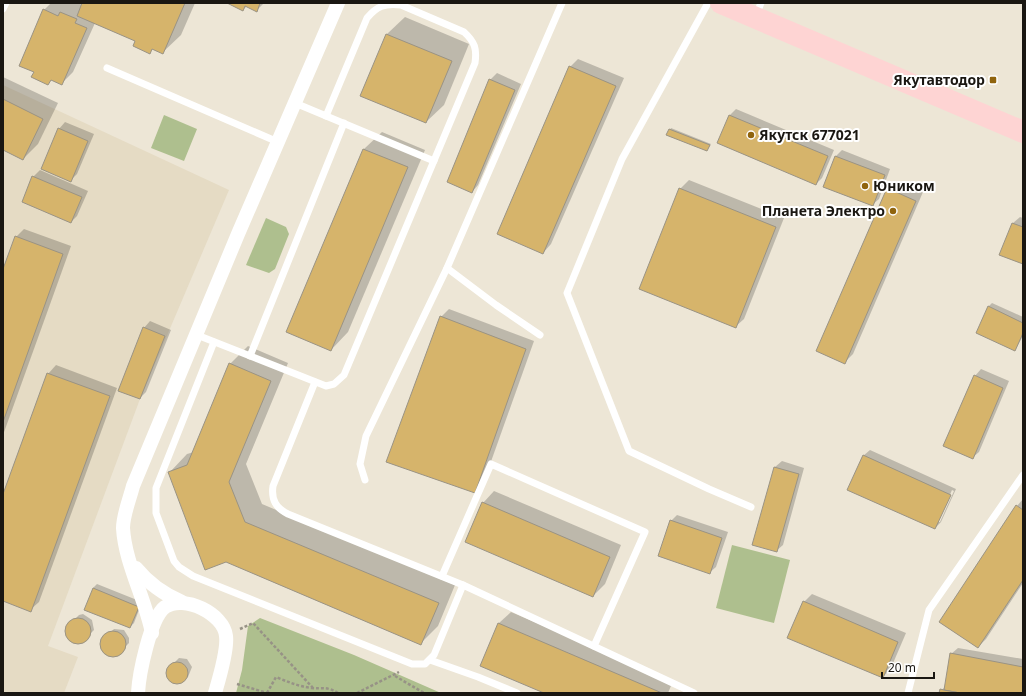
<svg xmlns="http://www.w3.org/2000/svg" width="1026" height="696" viewBox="0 0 1026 696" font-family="'Noto Sans',sans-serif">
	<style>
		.built { fill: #e5dbc4 }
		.green { fill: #aebf8e }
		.shadow { fill: #0003; fill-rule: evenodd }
		.building { fill: #d6b46b; stroke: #9a9384 }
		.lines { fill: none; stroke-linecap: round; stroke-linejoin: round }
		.path { stroke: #979286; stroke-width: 2.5; stroke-dasharray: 3 2; stroke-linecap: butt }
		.lane { stroke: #fff; stroke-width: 7 }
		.street { stroke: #fff; stroke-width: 14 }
		.primary { stroke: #fed4d3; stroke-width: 22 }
		.poi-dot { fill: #90640d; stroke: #fff; stroke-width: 1.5 }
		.labels { text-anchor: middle; stroke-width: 4; stroke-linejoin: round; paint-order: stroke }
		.poi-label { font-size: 14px; font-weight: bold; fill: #1a1712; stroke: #fff; text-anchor: end }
	</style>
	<rect width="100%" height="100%" fill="#ede6d6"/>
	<path class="built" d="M3 85 229 190 140 399 48 646 78 657 64 693H3Z"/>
	<g class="green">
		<path d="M164 115 197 129 184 161 151 148Z"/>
		<path d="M266 218 286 227 289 234 275 269 269 273 246 265Z"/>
		<path d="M732 545 790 560 774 623 716 608Z"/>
		<path d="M260 618 354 655 441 693H236L242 670 248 626Z"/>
	</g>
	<g class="shadow">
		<path d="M51 3H77L83 5 84 3H195L181 35 163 52 153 48 149 52 136 41 95 23 73 72 62 83 52 79 48 83 35 72 44 10Z"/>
		<path d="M228 3H264L257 10 247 6 243 10Z"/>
		<path d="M405 17 469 44 444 105 426 122 387 34Z"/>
		<path d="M578 59 624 78 551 244 543 253 570 67Z"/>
		<path d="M497 73 521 84 478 185 472 192 490 80Z"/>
		<path d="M3 77 58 103 38 144 23 159 3 149Z"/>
		<path d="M736 109 834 150 822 178 816 184 718 143 730 115Z"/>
		<path d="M65 122 94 134 77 174 71 180 59 129Z"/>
		<path d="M671 128 711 144 707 150 670 130Z"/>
		<path d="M382 132 425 150 348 332 331 350 288 332 364 149Z"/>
		<path d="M842 150 890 169 879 199 872 205 824 186 836 156Z"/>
		<path d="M40 170 88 191 77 216 71 222 33 177Z"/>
		<path d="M689 180 784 218 744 319 735 327 680 189Z"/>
		<path d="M896 181 923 192 853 354 845 362 888 189Z"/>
		<path d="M1020 217 1023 218V263L1001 254 1013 223Z"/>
		<path d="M24 229 71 246 3 435V272L16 237Z"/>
		<path d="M992 303 1023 317V336L1015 350 988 307Z"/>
		<path d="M449 309 534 341 483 484 475 492 441 317Z"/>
		<path d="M150 321 171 330 146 392 140 398 144 328Z"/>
		<path d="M248 346 288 363 246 464 262 504 455 585 438 626 420 644 170 472 187 454 194 452 230 364Z"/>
		<path d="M56 365 117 388 39 602 30 610 3 600V497L48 374Z"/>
		<path d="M981 369 1009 381 979 452 972 458 975 376Z"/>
		<path d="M870 450 956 489 941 522 935 528 863 456ZM952 490 954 491 940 522H938Z"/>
		<path d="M782 461 804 468 783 545 776 551 775 467Z"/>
		<path d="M494 491 621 545 605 584 593 596 483 503Z"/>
		<path d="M1023 499V583L986 639 978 647 940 622 1017 506Z"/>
		<path d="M677 515 728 532 716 567 709 573 671 521Z"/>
		<path d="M97 584 142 602 134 623 130 627 93 588Z"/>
		<path d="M812 594 906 633 891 668 883 677 804 602Z"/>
		<path d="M511 612 673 681 668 693H547L482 665 499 623Z"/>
		<path d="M83 614 92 620 94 630 82 642 72 641 68 637 67 627 79 615Z"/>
		<path d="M114 629 124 630 129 638V643L117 655 107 654 103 651 102 641Z"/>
		<path d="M958 648 1023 659V693H940L946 685 951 654Z"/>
		<path d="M179 658 187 659 192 667 188 677 179 683 170 680 167 675 169 668Z"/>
	</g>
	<g class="building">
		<path d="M82 3H185L163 54 152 49 150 54 133 46 135 41 77 16Z"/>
		<path d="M227 3H260L257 12 245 6 243 11Z"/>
		<path d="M43 9 58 16 60 12 77 19 75 23 87 28 62 85 51 80 48 85 31 77 34 72 19 66Z"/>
		<path d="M386 34 452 61 426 123 360 96Z"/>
		<path d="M569 66 616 86 543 254 497 234Z"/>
		<path d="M489 79 515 90 472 193 447 182Z"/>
		<path d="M3 99 43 119 23 160 3 150Z"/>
		<path d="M729 115 828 156 816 185 717 143Z"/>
		<path d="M58 128 88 141 71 182 41 169Z"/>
		<path d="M669 129 710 145 707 151 666 135Z"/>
		<path d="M363 149 408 167 331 351 286 332Z"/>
		<path d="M835 156 885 175 873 206 823 187Z"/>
		<path d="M32 176 82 197 71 223 22 202Z"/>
		<path d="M679 188 776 227 736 328 639 289Z"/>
		<path d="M887 188 916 201 845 364 816 351Z"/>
		<path d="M1012 223 1023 227V264L999 255Z"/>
		<path d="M15 236 63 254 3 422V269Z"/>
		<path d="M988 306 1023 323V333L1015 351 976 333Z"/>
		<path d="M440 316 526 349 475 493 386 462Z"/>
		<path d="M143 327 165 336 140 399 118 391Z"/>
		<path d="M229 363 271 381 229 482 245 522 439 603 421 645 226 562 205 570 168 472 187 465Z"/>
		<path d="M47 373 110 396 31 612 3 601V494Z"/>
		<path d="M974 375 1003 388 973 459 943 446Z"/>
		<path d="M863 455 951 495 935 529 847 490Z"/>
		<path d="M774 467 799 474 777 552 752 545Z"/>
		<path d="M482 502 610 557 593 597 465 542Z"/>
		<path d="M1016 505 1023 510V580L978 648 939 622Z"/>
		<path d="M670 520 722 538 710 574 658 556Z"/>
		<path d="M93 588 139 607 130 628 84 610Z"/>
		<path d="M803 601 898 642 883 678 787 638Z"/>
		<circle cx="78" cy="631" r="13"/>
		<path d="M498 623 662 693H544L480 666Z"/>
		<circle cx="113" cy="644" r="13"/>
		<path d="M950 653 1023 667V693H960L944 690Z"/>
		<circle cx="177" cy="673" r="11"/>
		<path d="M940 689 944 690 960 693H939Z"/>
	</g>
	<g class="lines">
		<g class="path">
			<path d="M240 629 253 623 313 688"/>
			<path d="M395 676 424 693"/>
			<path d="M237 684 267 693"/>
			<path d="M267 693 276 677C288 682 298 686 311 688 322 689 327 686 338 693"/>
			<path d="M357 693 399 672"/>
		</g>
		<g class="lane">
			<path d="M708 3 622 159 567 293 629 451 709 489 751 507"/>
			<path d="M3 9 6 3"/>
			<path d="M756 15 761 3"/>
			<path d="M107 68 278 142"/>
			<path d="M295 103 434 161"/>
			<path d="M447 268 496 305 540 335"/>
			<path d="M197 335 326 386 334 384 344 375 475 63C477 49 475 42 464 32L401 5C385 3 377 6 367 18L326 116"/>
			<path d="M214 342 156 488V513L174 561 179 567 193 576 412 664H425L434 655 463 585 288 514C276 508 271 500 273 486L315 382"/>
			<path d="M250 356 344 123"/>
			<path d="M365 480 360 464 366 436 447 268 562 3"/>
			<path d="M442 576 491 464 645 532 594 646"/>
			<path d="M463 585 694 693"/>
			<path d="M430 660 478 677 517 693"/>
			<path d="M908 693 929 610 1023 475"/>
		</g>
		<g class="street">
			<path d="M136 568C149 584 163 594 182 602"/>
			<path d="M152 633C145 598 125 563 123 528 123 515 130 498 133 486L238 234 338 3"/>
			<path d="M138 693C139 675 150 618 165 607 184 594 224 614 226 636 228 650 219 679 215 693"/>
		</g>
		<path class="primary" d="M721 3 1023 132"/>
	</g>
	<g class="poi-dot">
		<rect x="989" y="76" width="8" height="8" rx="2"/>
		<circle cx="751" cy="135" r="4"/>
		<circle cx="865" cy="186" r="4"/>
		<circle cx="893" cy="211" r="4"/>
	</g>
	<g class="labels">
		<g class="poi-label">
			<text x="985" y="85">Якутавтодор</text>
			<text x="759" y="140" text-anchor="start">Якутск 677021</text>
			<text x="873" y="191" text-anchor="start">Юником</text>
			<text x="885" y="216">Планета Электро</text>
		</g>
	</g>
	<rect width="1026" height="696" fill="none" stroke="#1a1712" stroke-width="8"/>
	<path d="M882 672v6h52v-6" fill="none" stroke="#1a1712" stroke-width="2"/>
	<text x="888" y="672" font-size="12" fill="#1a1712" stroke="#ffffff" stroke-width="3" paint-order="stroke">20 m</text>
</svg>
